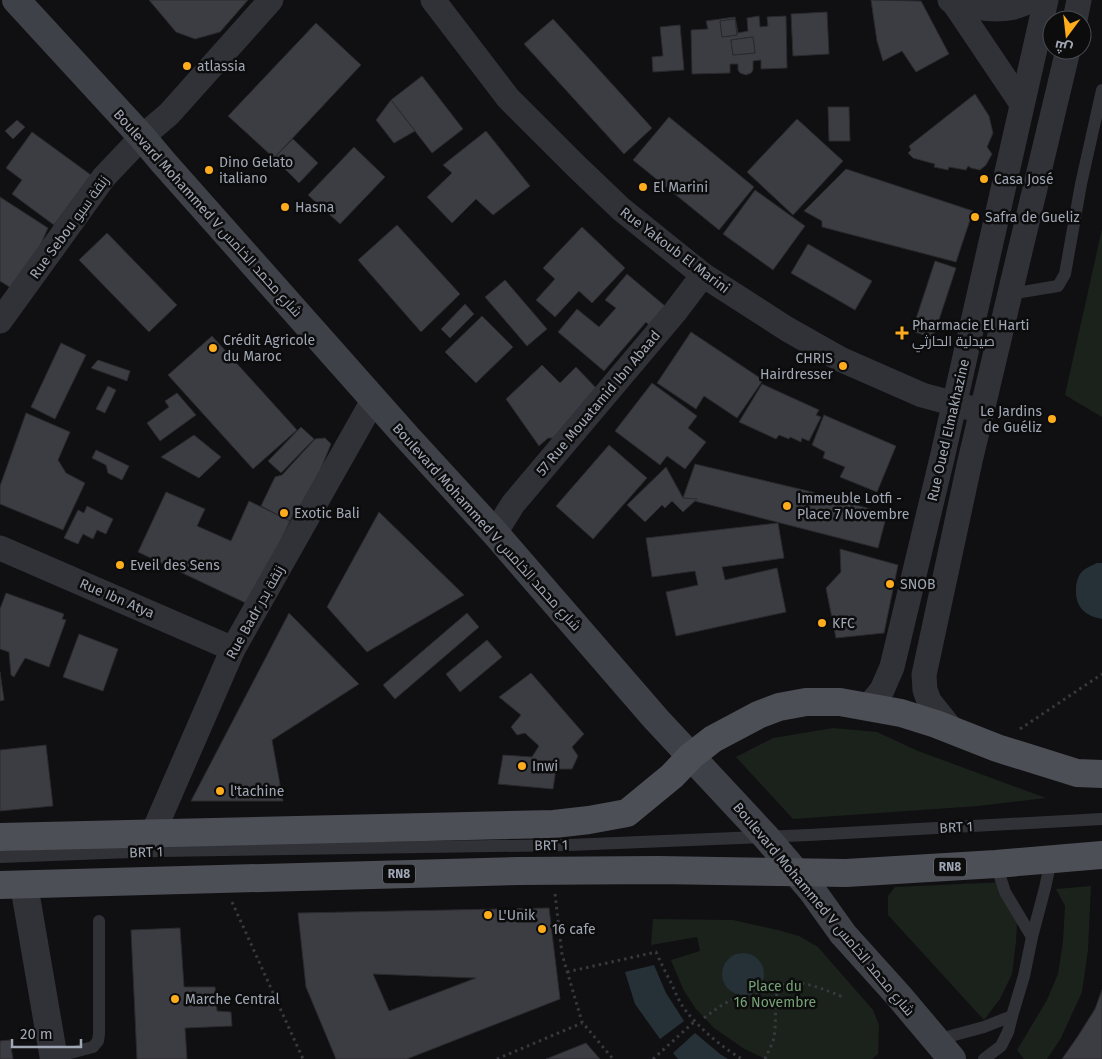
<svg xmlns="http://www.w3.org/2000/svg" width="1102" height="1059" viewBox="0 0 1102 1059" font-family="'Fira Sans',Cairo,sans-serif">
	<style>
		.green { fill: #1a221b }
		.water { fill: #263037 }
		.building { fill: #3c3d43; stroke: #2a2a2e; fill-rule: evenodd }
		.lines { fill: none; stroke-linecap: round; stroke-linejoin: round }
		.path { stroke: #37393f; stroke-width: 3; stroke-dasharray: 2.5 4; stroke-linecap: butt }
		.service { stroke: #313238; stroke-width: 12 }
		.minor { stroke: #313238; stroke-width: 25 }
		.tertiary { stroke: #313238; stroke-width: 28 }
		.secondary { stroke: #3f4148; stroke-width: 28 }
		.primary { stroke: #4d4f57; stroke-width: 28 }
		.poi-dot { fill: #ffad1c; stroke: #0c0c0d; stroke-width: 2 }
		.labels { text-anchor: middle; stroke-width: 5; stroke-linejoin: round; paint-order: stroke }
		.shield { fill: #0c0c0d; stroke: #747883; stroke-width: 1 }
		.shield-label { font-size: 12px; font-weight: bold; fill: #a0a7b5 }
		.poi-label { font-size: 14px; fill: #a0a7b5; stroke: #0c0c0d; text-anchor: start }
		.street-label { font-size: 14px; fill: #a0a7b5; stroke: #0c0c0d }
		.park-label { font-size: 14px; fill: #75a276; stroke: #0c0c0d }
	</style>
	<rect width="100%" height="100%" fill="#101012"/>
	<g class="green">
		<path d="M1102 229V417L1065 395Z"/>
		<path d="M833 728 877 732 918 751 1046 798 978 806 793 819 736 757 773 738Z"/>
		<path d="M1004 882 1018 905 1016 942 1012 974 1000 999 984 1020 888 915V896L895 887Z"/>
		<path d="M1091 886 1088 950 1082 992 1061 1038 1047 1059H1024L1017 1050 1047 1000 1058 974 1063 942 1065 906 1056 889Z"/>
		<path d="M653 919 733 920 778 930 799 936 818 947 873 1010 879 1025 878 1054 872 1059H765L743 1048 714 1028 696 1009 683 989 671 960 700 951 697 937 651 945Z"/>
	</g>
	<g class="water">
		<path d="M1097 563H1102V619C1085 616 1075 607 1076 589 1076 584 1077 579 1080 574 1084 568 1091 566 1097 563Z"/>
		<circle cx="743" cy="974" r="21"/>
		<path d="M654 965 666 993 684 1021 660 1039 635 1004 625 972Z"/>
		<path d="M695 1033 720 1054 728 1059H678L673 1053Z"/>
	</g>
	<g class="building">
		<path d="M149 0H248L220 32 195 39 176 32Z"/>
		<path d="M871 0 921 1 949 54 916 72 902 51 883 61 877 41Z"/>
		<path d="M827 12 829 54 793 56 791 14Z"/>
		<path d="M759 16 760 27 768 26 767 17 786 16 787 68 761 69V60L753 61V70L751 73 746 75 740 73 738 70V64H730V73L692 74 691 30 708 29 706 21 735 17 738 33 748 31 747 18ZM735 19 737 35 722 37 720 21ZM753 37 755 53 733 55 731 40Z"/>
		<path d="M553 19 652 128 624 154 524 44Z"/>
		<path d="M735 19 737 35 722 37 720 21Z"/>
		<path d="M316 23 361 65 274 158 228 116Z"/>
		<path d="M680 25 684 70 653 72 652 57 663 56 660 27Z"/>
		<path d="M753 37 755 53 733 55 731 40Z"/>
		<path d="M422 76 463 129 432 153 391 100Z"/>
		<path d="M975 94 989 116 993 133 987 147 992 154 986 165 980 170 971 168 968 166 966 170 949 167 948 170 934 167 935 164 913 158 908 153 911 150 909 146Z"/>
		<path d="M391 100 415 131 394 143 376 120Z"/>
		<path d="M828 107H849L850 141H829Z"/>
		<path d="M669 117 754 187 719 230 633 160Z"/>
		<path d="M797 119 843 161 793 215 747 172Z"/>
		<path d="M17 120 25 127 13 139 5 131Z"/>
		<path d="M486 131 530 186 493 215 476 199 452 223 427 197 452 173 443 165Z"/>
		<path d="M32 132 91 175 54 225 12 194 22 180 6 168Z"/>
		<path d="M293 139 318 163 299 183 274 158Z"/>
		<path d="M354 147 385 177 340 224 308 195Z"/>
		<path d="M846 169 973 211 956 262 822 227V221L804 211Z"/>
		<path d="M755 190 805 226 773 270 723 234Z"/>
		<path d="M0 197 48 228 19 293 0 281Z"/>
		<path d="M397 225 460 294 421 332 358 260Z"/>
		<path d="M582 227 625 268 592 303 579 291 555 317 536 300 555 279 543 268Z"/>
		<path d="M107 233 177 305 149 332 79 260Z"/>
		<path d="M808 244 872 281 855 310 791 273Z"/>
		<path d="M935 261 956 268 933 338 912 331Z"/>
		<path d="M627 274 665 306 649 325 646 322 604 371 558 332 577 309 599 327 616 308 605 300Z"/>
		<path d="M505 280 547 329 527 346 485 297Z"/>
		<path d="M465 304 474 314 450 338 441 329Z"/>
		<path d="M482 316 513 347 476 383 445 352Z"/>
		<path d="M691 332 763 380 737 418 704 396 696 409 657 383Z"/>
		<path d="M212 336 297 430 253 469 168 375Z"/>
		<path d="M61 343 86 355 55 419 31 407Z"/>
		<path d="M98 360 130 371 127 381 91 368Z"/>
		<path d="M542 365 560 383 576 367 598 390 563 438H548L539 446 506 399Z"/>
		<path d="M652 383 697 416 688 428 706 442 685 469 667 456 660 465 615 431Z"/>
		<path d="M762 384 819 410 816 415 821 417 809 441 802 438 801 442 790 437 789 439 779 435 776 439 739 422Z"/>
		<path d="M108 386 116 390 105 413 96 409Z"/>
		<path d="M177 393 196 415 160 441 147 423 169 407 165 401Z"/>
		<path d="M26 413 70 432 58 460 66 473 85 483 63 530 0 504V486Z"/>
		<path d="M824 415 896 446 877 492 840 477 845 467 823 458 825 452 812 445Z"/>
		<path d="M301 427 314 439 281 473 268 461Z"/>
		<path d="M194 435 221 457 199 478 161 457Z"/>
		<path d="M325 438 331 444 303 512 296 509 290 521 261 506 275 477 282 475 315 439Z"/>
		<path d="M609 445 647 478 593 539 556 506Z"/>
		<path d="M96 450 129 466 122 480 108 473 106 465 92 458Z"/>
		<path d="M695 464 812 492 887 514 878 548 683 498Z"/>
		<path d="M666 467 683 498 697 499 683 512 672 501 665 508 662 505 645 522 627 505Z"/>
		<path d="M166 492 205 509 197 526 231 541 249 501 290 521 250 605 138 552Z"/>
		<path d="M87 506 113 519 106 534 97 530 93 539 83 534 78 544 64 538 78 510 84 513Z"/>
		<path d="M379 512 464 595 367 652 327 607Z"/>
		<path d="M778 523 784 558 722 567 725 580 777 568 786 612 676 636 666 592 698 585 695 571 652 577 646 538Z"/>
		<path d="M840 549 898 565 884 633 836 638 826 588 841 572Z"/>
		<path d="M6 593 64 614 62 619 66 620 49 667 25 658 14 677 11 675 9 652 0 649V609Z"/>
		<path d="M289 613 359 684 272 740 283 801H191Z"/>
		<path d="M467 613 479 627 395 699 383 685Z"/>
		<path d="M79 634 118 649 103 691 63 677Z"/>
		<path d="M487 640 502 657 460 692 446 674Z"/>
		<path d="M0 672 4 700 0 701Z"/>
		<path d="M531 673 584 734 572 747 578 756 572 769H556L553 789 498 784 503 755 532 757 539 746 525 733 517 735 511 727 521 715 499 697Z"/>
		<path d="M46 745 53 806 0 811V750Z"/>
		<path d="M549 908 560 999 407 1059H336L306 987 298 913ZM373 974 476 978 389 1011Z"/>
		<path d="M180 928 184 987H215L217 1011 231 1012 232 1026 185 1028 187 1059H137L131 930Z"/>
		<path d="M1102 990V1059H1062L1078 1036 1095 1009Z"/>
		<path d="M10 1040 13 1059H0V1041Z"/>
		<path d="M586 1043 600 1059H546Z"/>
	</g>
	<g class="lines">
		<g class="path">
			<path d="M1020 729 1102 674"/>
			<path d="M555 894 562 954 582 1022 613 1059"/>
			<path d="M232 902 303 1059"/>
			<path d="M567 972 656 952C660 961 664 969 668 977 674 988 678 1001 686 1011 700 1029 723 1048 742 1059"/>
			<path d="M704 1018C731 997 744 992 778 991"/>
			<path d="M497 1059 582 1023"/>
			<path d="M653 1059 695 1021"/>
			<path d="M765 1059C768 1052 772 1045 774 1038 776 1026 775 1014 776 1003 777 999 776 991 779 988 792 974 831 992 845 998"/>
		</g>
		<g class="service">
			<path d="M1010 294 1058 286 1065 274 1081 184 1102 90"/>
			<path d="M0 857 158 851 569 845 809 835 1102 819"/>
			<path d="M996 864 1005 892 1032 937"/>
			<path d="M936 1040 984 1027 1012 1016"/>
			<path d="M54 1057 93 1047 98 1041 99 1034V921"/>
			<path d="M984 1059 1001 1046 1008 1032 1012 1016 1024 976 1032 937 1045 888 1051 860"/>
		</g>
		<g class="minor">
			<path d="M433 0 508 98 576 166 621 209 703 275 787 329 840 359 922 395 970 408"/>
			<path d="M950 0 954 3 1022 104"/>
			<path d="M954 3C974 7 994 12 1014 7 1020 5 1027 2 1033 0"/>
			<path d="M1075 20 1079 0"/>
			<path d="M0 321 104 177 142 137 169 114 271 0"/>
			<path d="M495 533 513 504 675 312 703 275"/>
			<path d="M0 548 233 649"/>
			<path d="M868 707 882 690 892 667 943 454 1046 0"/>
			<path d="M953 731 929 701 925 690 924 675 970 461 1068 50"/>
			<path d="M153 833 233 649 374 399"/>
		</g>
		<path class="tertiary" d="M24 885 54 1059"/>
		<path class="secondary" d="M16 0 142 137 163 162 407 437 495 533 656 719 766 837 813 892 843 934 898 995 952 1059"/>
		<g class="primary">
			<path d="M0 837 554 824 589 820 627 813 672 776 691 756 713 739 758 715 779 707 806 702H840L901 713 936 724 997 748 1077 773 1102 774"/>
			<path d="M0 885 519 871 658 870 846 873 996 864 1102 855"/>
		</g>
	</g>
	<g class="poi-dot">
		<circle cx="187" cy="66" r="5"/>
		<circle cx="209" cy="170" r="5"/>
		<circle cx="984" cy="179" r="5"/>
		<circle cx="643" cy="187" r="5"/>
		<circle cx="285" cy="207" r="5"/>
		<circle cx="975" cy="217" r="5"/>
		<path d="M899.5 325.5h5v5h5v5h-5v5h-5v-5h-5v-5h5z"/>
		<circle cx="213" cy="348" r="5"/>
		<circle cx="843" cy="366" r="5"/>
		<circle cx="1052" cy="419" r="5"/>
		<circle cx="787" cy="506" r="5"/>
		<circle cx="284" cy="513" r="5"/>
		<circle cx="120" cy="565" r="5"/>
		<circle cx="890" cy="584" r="5"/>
		<circle cx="822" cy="623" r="5"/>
		<circle cx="522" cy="766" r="5"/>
		<circle cx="220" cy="791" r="5"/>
		<circle cx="488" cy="915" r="5"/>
		<circle cx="542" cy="929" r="5"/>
		<circle cx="175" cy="999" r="5"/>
	</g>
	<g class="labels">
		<g class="shield">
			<rect x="934" y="857.5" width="32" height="19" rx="4"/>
			<rect x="383" y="864.5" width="32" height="19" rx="4"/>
		</g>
		<g class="shield-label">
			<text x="950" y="871">RN8</text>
			<text x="399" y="878">RN8</text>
		</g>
		<g class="poi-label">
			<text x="197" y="71">atlassia</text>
			<text x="219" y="167">Dino Gelato<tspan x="219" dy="16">italiano</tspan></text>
			<text x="994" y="184">Casa José</text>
			<text x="653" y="192">El Marini</text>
			<text x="295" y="212">Hasna</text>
			<text x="985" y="222">Safra de Gueliz</text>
			<text x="912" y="330">Pharmacie El Harti<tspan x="912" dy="16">صيدلية الحارثي</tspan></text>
			<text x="223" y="345">Crédit Agricole<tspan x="223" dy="16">du Maroc</tspan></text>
			<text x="833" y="363" text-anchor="end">CHRIS<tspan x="833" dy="16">Hairdresser</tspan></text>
			<text x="1042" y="416" text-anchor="end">Le Jardins<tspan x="1042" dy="16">de Guéliz</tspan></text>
			<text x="797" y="503">Immeuble Lotfi -<tspan x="797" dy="16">Place 7 Novembre</tspan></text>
			<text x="294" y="518">Exotic Bali</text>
			<text x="130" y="570">Eveil des Sens</text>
			<text x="900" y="589">SNOB</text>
			<text x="832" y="628">KFC</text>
			<text x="532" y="771">Inwi</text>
			<text x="230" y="796">l'tachine</text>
			<text x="498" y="920">L'Unik</text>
			<text x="552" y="934">16 cafe</text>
			<text x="185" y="1004">Marche Central</text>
		</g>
		<g class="street-label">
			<text transform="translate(208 213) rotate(48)" y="5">Boulevard Mohammed V شارع محمد الخامس</text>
			<text transform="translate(69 227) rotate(-54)" y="5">Rue Sebou زنقة سبو</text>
			<text transform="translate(675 250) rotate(37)" y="5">Rue Yakoub El Marini</text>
			<text transform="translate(598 403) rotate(-50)" y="5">57 Rue Mouatamid Ibn Abaad</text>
			<text transform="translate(948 430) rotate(-77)" y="5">Rue Oued Elmakhazine</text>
			<text transform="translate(487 527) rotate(48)" y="5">Boulevard Mohammed V شارع محمد الخامس</text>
			<text transform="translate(117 598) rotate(23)" y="5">Rue Ibn Atya</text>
			<text transform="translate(255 612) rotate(-61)" y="5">Rue Badr زنقة بدر</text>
			<text transform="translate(956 827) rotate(-3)" y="5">BRT 1</text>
			<text transform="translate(551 845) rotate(-1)" y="5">BRT 1</text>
			<text transform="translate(146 852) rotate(-2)" y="5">BRT 1</text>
			<text transform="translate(824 909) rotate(50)" y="5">Boulevard Mohammed V شارع محمد الخامس</text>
		</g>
		<g class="park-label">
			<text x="775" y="991">Place du<tspan x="775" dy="16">16 Novembre</tspan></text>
		</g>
	</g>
	<g transform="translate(1067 35) rotate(195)"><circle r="24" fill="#0c0c0d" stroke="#474a50"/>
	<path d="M0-4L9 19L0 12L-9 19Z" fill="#ffad1c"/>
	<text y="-8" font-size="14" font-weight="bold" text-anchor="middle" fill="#a0a7b5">ش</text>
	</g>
	<path d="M12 1039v8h69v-8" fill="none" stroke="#a0a7b5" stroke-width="2.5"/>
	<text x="20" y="1039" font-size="15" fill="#a0a7b5" stroke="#0c0c0d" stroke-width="4" paint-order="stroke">20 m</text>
</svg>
